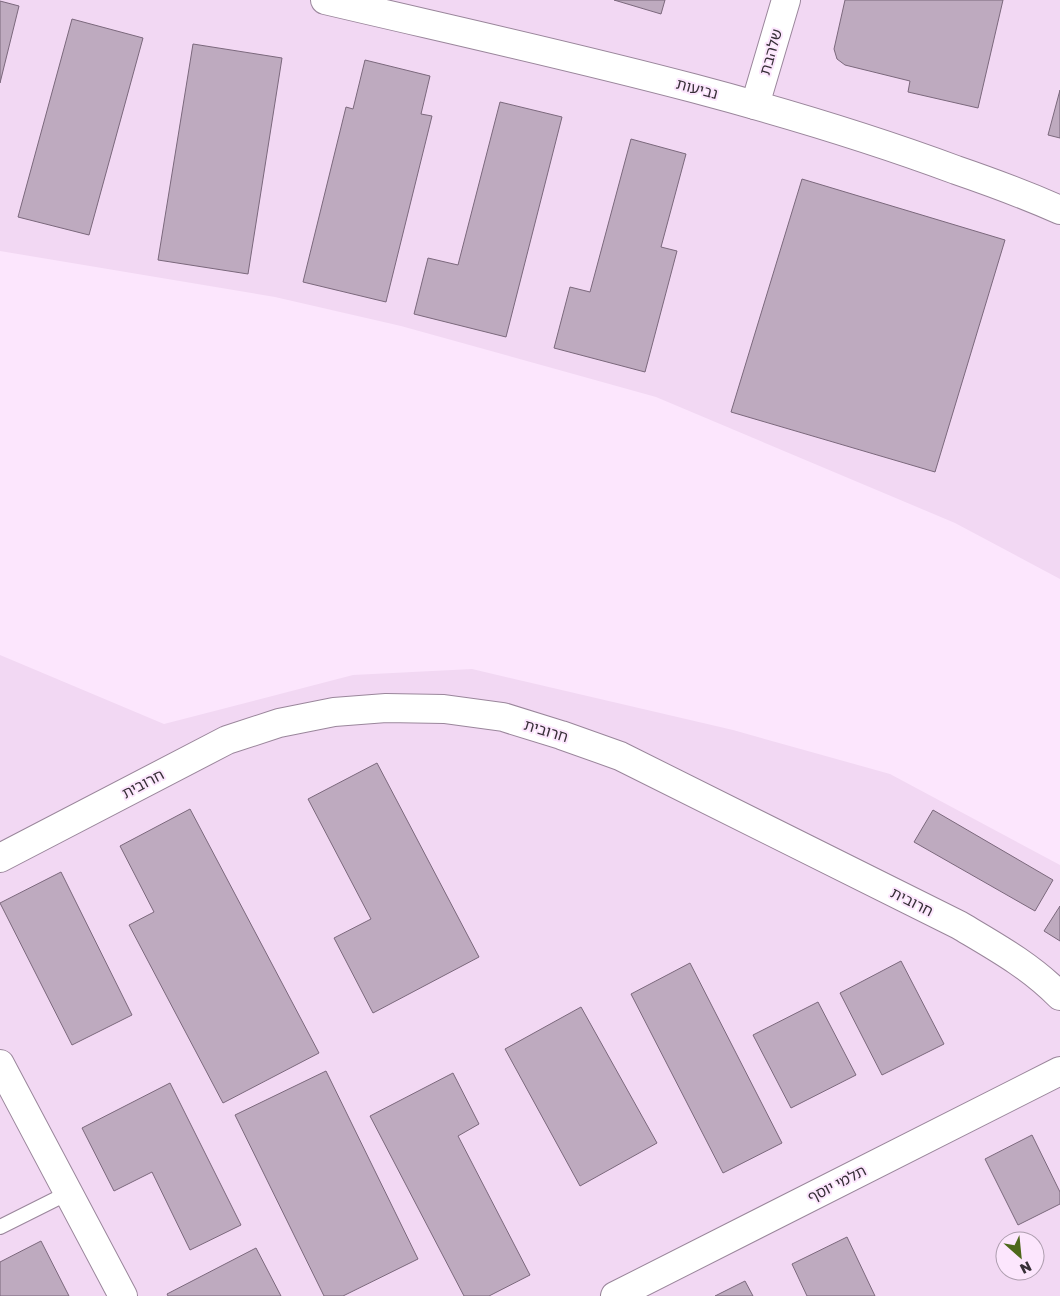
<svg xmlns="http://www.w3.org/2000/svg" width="1060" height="1296" viewBox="0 0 1060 1296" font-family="'Golos Text','Noto Sans Hebrew',sans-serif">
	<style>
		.built { fill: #f2d8f3; fill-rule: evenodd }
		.building { fill: #beaabf; stroke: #7b687c }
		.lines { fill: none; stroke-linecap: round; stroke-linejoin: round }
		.lane-casing { stroke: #9a869b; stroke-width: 16 }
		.street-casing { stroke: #9a869b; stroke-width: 30 }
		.lane { stroke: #fff; stroke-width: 14 }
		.street { stroke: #fff; stroke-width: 28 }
		.labels { text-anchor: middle; stroke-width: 4; stroke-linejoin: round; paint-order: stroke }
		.street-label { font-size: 15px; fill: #372f37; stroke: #fce6fd }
	</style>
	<rect width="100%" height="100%" fill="#fce6fd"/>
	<g class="built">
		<path d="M0 0H1060V579L955 523 656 397 401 326 275 297 0 251Z"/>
		<path d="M0 655 164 724 353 675 472 669 733 730 890 774 1060 865V1296H0ZM1005 1241H1035V1271H1005Z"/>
	</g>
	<g class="building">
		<path d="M614 0H665L661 14Z"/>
		<path d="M845 0H1003L978 108 908 92 910 81 845 65 837 59 834 49Z"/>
		<path d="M0 1 19 6 0 83Z"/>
		<path d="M72 19 143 38 89 235 18 217Z"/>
		<path d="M193 44 282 58 248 274 158 260Z"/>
		<path d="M365 60 430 76 421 114 432 116 386 302 303 282 346 107 353 109Z"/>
		<path d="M1060 90V138L1048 135Z"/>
		<path d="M500 102 562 117 506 337 414 314 428 258 458 265Z"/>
		<path d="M631 139 686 154 661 247 677 251 645 372 554 348 570 287 590 292Z"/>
		<path d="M802 179 1005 240 935 472 731 412Z"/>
		<path d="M377 763 479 957 373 1013 334 938 371 919 308 799Z"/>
		<path d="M190 809 319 1053 223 1103 129 925 154 912 120 846Z"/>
		<path d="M933 810 1053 880 1035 911 914 842Z"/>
		<path d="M61 872 132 1015 72 1045 0 903Z"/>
		<path d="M1060 906V941L1044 931Z"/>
		<path d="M901 961 944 1044 882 1075 840 993Z"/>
		<path d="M690 963 782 1143 723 1173 631 994Z"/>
		<path d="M818 1002 856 1075 791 1108 753 1035Z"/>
		<path d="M581 1007 657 1143 580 1186 505 1049Z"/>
		<path d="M326 1071 418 1259 343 1296H324L235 1115Z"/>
		<path d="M453 1073 479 1124 458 1136 530 1275 489 1296H464L370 1116Z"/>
		<path d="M170 1083 241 1225 190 1250 152 1172 114 1191 82 1128Z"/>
		<path d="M1032 1135 1060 1192V1204L1018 1225 985 1159Z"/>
		<path d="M847 1237 875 1296H807L792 1264Z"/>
		<path d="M41 1241 69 1296H0V1262Z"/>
		<path d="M256 1248 281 1296H168L167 1294Z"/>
		<path d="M745 1281 753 1296H715Z"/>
	</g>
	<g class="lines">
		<defs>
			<path id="lane" d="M0 1227 68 1193"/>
			<g id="street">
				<path d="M325 0C537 50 751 94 956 170 991 182 1026 195 1060 210"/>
				<path d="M755 105 786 0"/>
				<path d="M0 858 227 740 279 723 334 712 386 708 444 709 503 717 561 735 620 756 959 925C996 947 1029 965 1060 996"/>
				<path d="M0 1064 123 1296"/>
				<path d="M615 1296 1060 1071"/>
			</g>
		</defs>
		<use href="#lane" class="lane-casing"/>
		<use href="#street" class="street-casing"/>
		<use href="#lane" class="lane"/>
		<use href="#street" class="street"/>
	</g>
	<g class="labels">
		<g class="street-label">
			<text transform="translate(771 52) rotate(-74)" y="5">שלהבת</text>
			<text transform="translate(697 89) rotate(15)" y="5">נביעות</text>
			<text transform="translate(546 731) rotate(17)" y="5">חרובית</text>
			<text transform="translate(143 784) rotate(-28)" y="5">חרובית</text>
			<text transform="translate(912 902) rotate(27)" y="5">חרובית</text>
			<text transform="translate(837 1184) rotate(-27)" y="5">תלמי יוסף</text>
		</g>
	</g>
	<g transform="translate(1020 1256) rotate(153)"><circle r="24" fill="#fce6fd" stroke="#ad9dae"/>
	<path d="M0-4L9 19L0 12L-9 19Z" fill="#4d681a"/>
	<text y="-8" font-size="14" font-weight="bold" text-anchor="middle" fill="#372f37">N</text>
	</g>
</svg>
